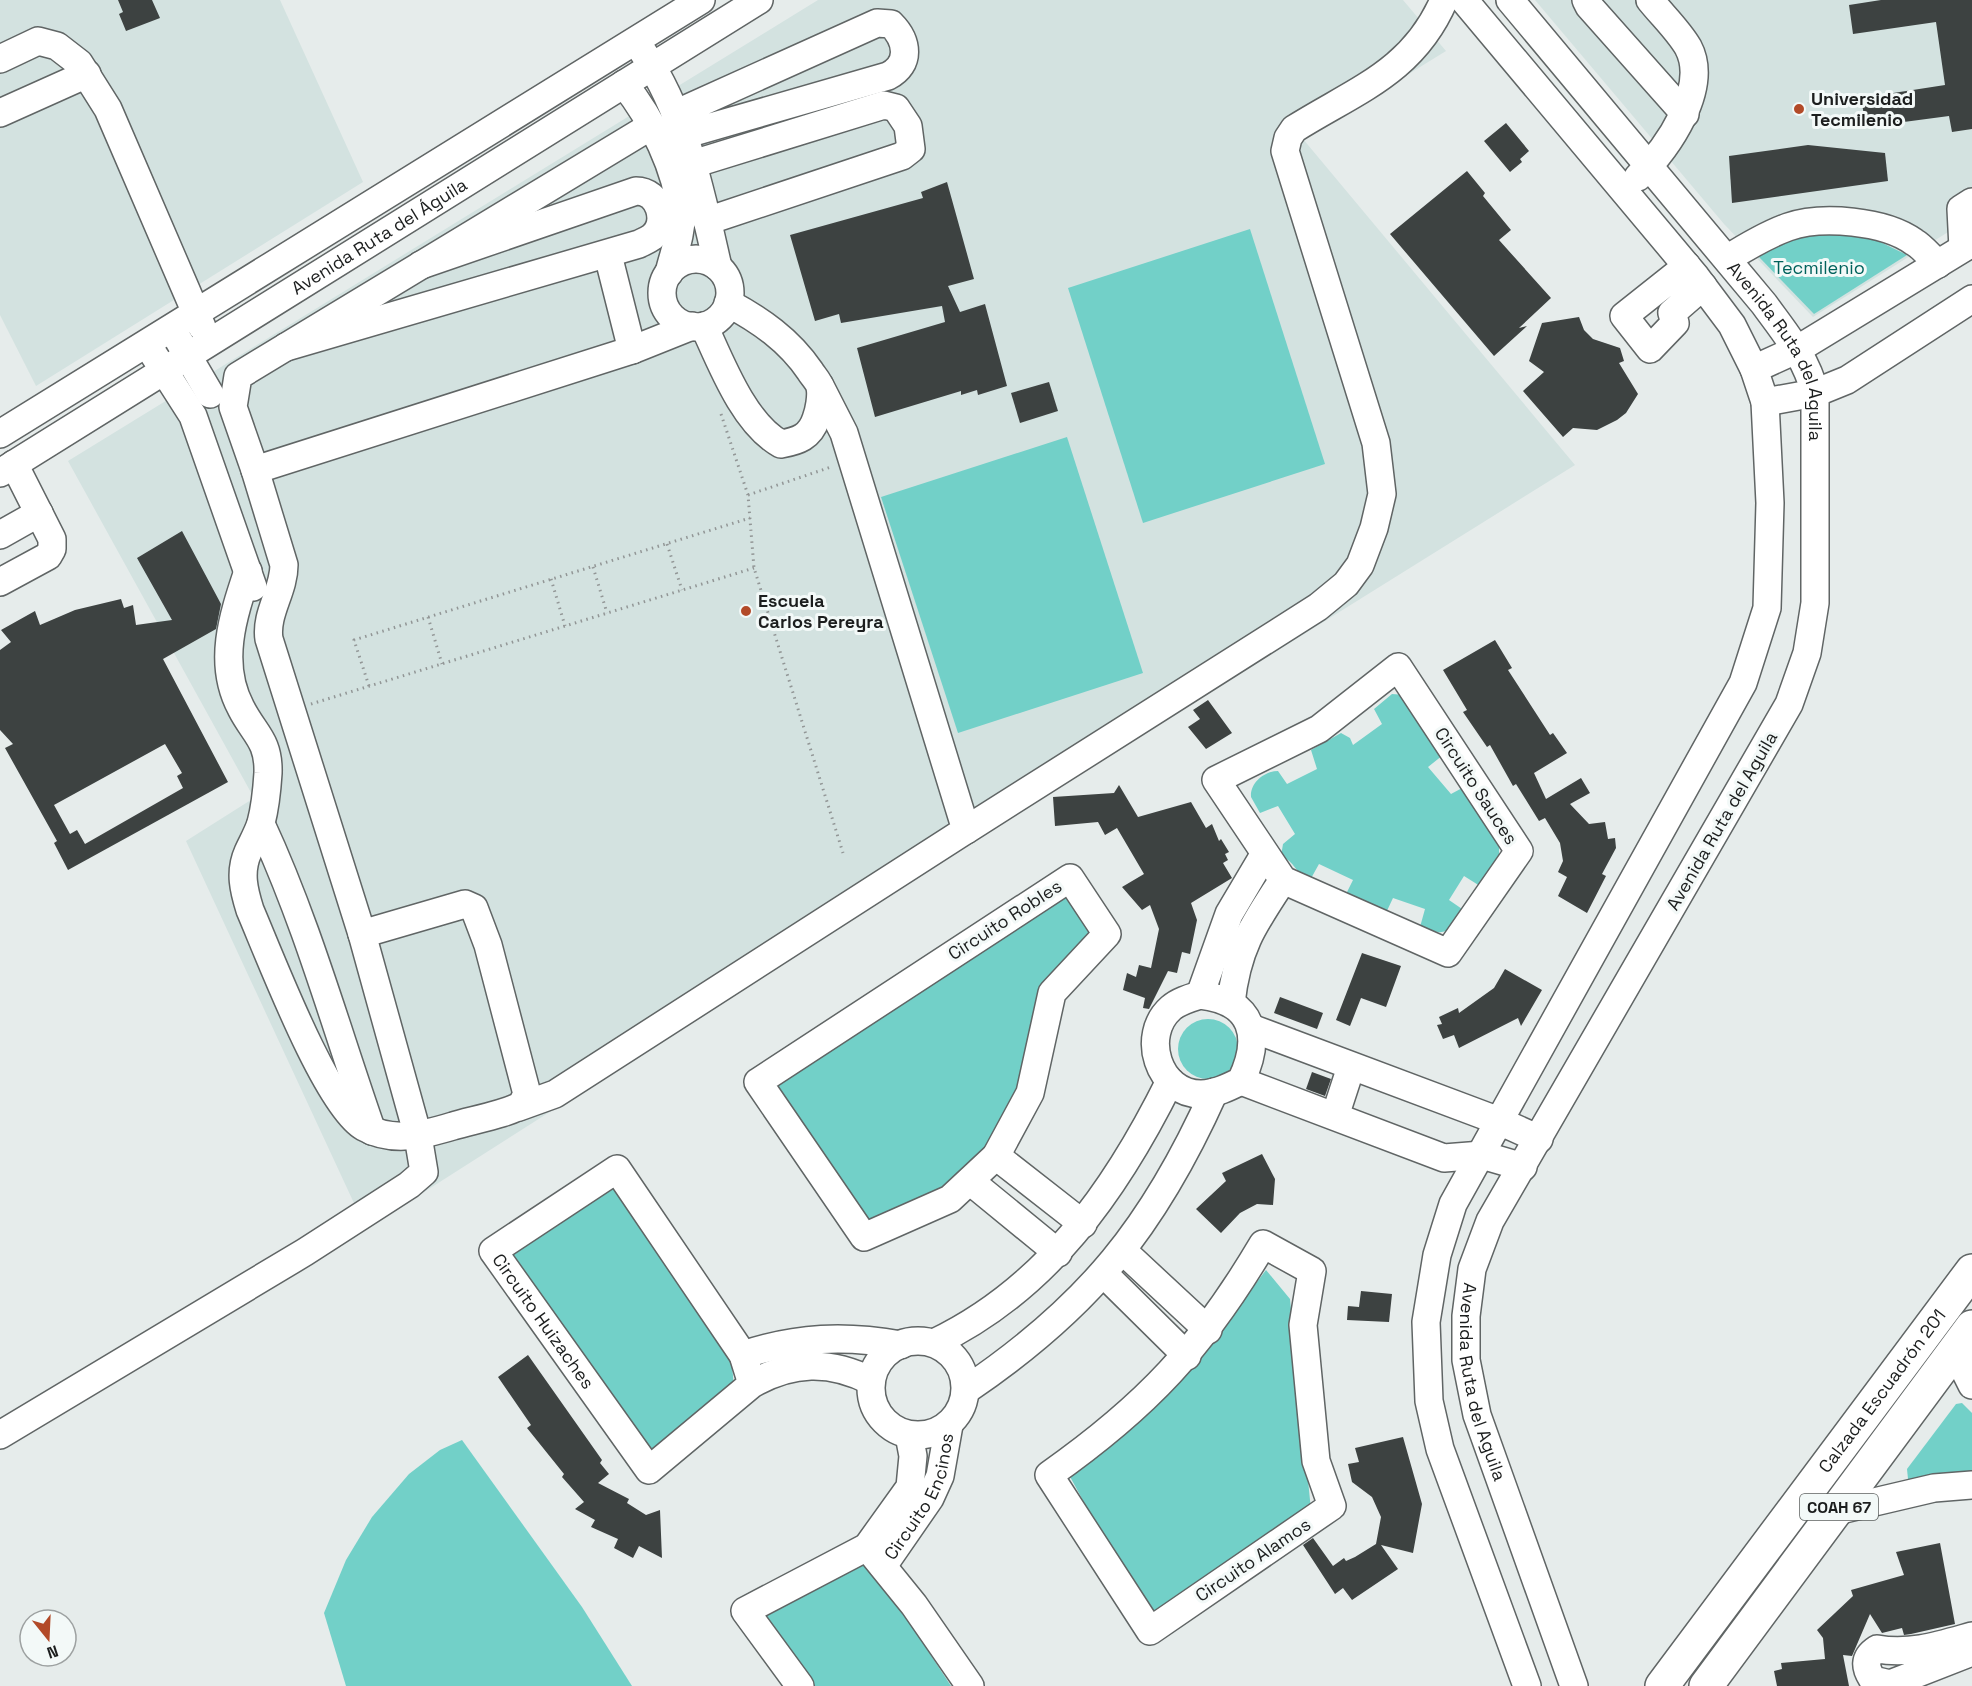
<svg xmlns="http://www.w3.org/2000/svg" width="1972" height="1686" viewBox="0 0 1972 1686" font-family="'Space Grotesk',sans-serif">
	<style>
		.built { fill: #d3e2e0 }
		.green { fill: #72d0c8 }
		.building { fill: #3d4241; fill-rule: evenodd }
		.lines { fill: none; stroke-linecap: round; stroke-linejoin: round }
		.minor-casing { stroke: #606565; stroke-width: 30 }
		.major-casing { stroke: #606565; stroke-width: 36 }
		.path { stroke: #929696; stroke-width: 3; stroke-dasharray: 1.5 4.5; stroke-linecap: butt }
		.minor { stroke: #fff; stroke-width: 27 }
		.major { stroke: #fff; stroke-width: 33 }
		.poi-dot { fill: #b24a28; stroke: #f3f9f8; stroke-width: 2 }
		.labels { text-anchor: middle; stroke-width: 6; stroke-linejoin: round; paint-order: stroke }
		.shield { fill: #f3f9f8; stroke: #5c605f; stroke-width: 1.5 }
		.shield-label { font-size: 16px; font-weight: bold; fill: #1c1e1e }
		.poi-label { font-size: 18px; font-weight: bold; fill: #1c1e1e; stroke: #f3f9f8; text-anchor: start }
		.street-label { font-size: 18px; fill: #1c1e1e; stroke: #f3f9f8 }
		.park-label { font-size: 18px; fill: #00625c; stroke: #f3f9f8 }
	</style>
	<rect width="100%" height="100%" fill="#e6eceb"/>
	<g class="built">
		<path d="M0 0H280L363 182 36 386 0 315Z"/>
		<path d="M818 0H1403L1446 51 1303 139 1575 465 1107 757 366 1229 186 841 254 798 68 461Z"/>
		<path d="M1535 0H1972V217L1813 317 1724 224Z"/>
	</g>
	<g class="green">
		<path d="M1250 229 1325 464 1143 523 1068 288Z"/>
		<path d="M1832 231 1872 238 1907 255 1814 314 1759 257 1789 237Z"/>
		<path d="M1067 437 1143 673 958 733 881 497Z"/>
		<path d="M1392 694 1405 695 1443 755 1428 767 1451 794 1464 787 1499 843V855L1480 886 1464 876 1449 900 1465 911C1447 933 1447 937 1420 927L1425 909 1393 898 1385 915 1346 894 1353 880 1319 864 1309 882C1297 874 1294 861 1281 856L1283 844 1295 834 1278 806 1260 813 1251 797C1250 782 1265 771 1278 771L1287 784 1317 769 1311 750 1341 733 1350 738 1353 745 1382 724 1374 709Z"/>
		<path d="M1068 892 1096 931 1038 992 1022 1090 990 1149 946 1190 868 1223 776 1086Z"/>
		<circle cx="1208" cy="1049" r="30"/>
		<path d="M612 1186 731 1354 734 1387 651 1457 506 1252Z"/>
		<path d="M1266 1270 1290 1299 1311 1510 1146 1616 1068 1473 1218 1333Z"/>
		<path d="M1962 1403 1972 1413V1474L1912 1482 1908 1479 1907 1469 1956 1404Z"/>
		<path d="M462 1440 582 1607 632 1686H346L324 1613 346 1560 372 1517 409 1474 440 1450Z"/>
		<path d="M867 1558 951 1686H809L761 1618Z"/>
	</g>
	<g class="building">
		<path d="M118 0H152L160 18 126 31 119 14 123 12Z"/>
		<path d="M1881 0H1972V129L1952 132 1949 116 1866 127 1861 98 1945 85 1936 22 1853 34 1849 5Z"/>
		<path d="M1506 123 1529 151 1520 159 1522 162 1510 172 1484 141Z"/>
		<path d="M1808 145 1885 153 1888 181 1732 203 1729 156Z"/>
		<path d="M1467 171 1485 193 1483 196 1511 230 1499 240 1551 298 1519 328 1527 326 1494 356 1390 234Z"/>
		<path d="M947 182 974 279 948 286 960 312 985 304 1007 386 978 395 977 390 961 395V391L875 417 857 348 945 322 942 306 841 323 839 314 815 321 790 235 923 198 921 192Z"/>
		<path d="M1579 317 1584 330 1593 339 1620 348 1624 361 1619 363 1638 394 1626 413 1617 420 1597 430 1573 428 1563 437 1523 391 1544 372 1529 361 1542 323Z"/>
		<path d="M1049 382 1058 411 1020 423 1011 393Z"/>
		<path d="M182 531 221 604 216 629 163 659 228 782 68 870 54 843 57 841 5 748 13 744 0 730V650L11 642 1 630 35 611 40 625 75 610 121 599 124 608 133 605 136 625 172 620 137 558ZM165 744 182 773 177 776 183 788 85 844 77 830 70 834 54 805Z"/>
		<path d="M1495 640 1512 668 1508 670 1550 735 1553 733 1567 753 1534 773 1546 799 1581 778 1590 793 1570 804 1589 824 1605 822 1608 839 1615 838 1616 848 1602 874 1606 876 1587 913 1558 896 1567 877 1558 872 1563 861 1560 843 1545 818 1539 821 1516 784 1513 786 1490 745 1487 747 1463 712 1467 710 1443 670Z"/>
		<path d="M1208 700 1232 733 1206 749 1188 727 1200 719 1193 710Z"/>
		<path d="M1119 785 1138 817 1191 802 1206 828 1212 824 1219 841 1221 839 1229 852 1225 854 1228 860 1223 863 1232 878 1191 903 1197 920 1190 954 1182 952 1177 973 1168 971 1149 1009 1143 1008 1145 998 1123 990 1127 973 1136 977 1139 965 1151 968 1159 929 1150 905 1142 910 1122 887 1144 874 1117 828 1105 835 1098 822 1055 826 1053 797 1114 793Z"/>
		<path d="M1362 953 1401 966 1386 1007 1361 998 1350 1026 1336 1020Z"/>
		<path d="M1505 969 1542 990 1521 1026 1518 1018 1459 1048 1454 1035 1443 1039 1437 1025 1442 1024 1439 1017 1458 1008 1459 1013 1494 988Z"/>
		<path d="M1280 997 1323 1013 1317 1029 1274 1013Z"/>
		<path d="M1312 1072 1331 1079 1325 1096 1306 1089Z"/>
		<path d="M1262 1154 1275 1179 1273 1205 1257 1204 1240 1213 1221 1233 1196 1209 1226 1181 1222 1173Z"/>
		<path d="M1361 1291 1392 1294 1389 1322 1347 1320 1348 1306 1359 1307Z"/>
		<path d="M528 1355 602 1460 600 1463 609 1474 598 1483 629 1499 627 1503 646 1515 660 1510 662 1558 639 1546 633 1558 614 1548 618 1539 591 1527 595 1520 575 1509 584 1502 562 1477 564 1474 527 1428 531 1425 498 1377Z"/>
		<path d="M1403 1437 1422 1504 1413 1553 1381 1545 1398 1569 1352 1600 1343 1588 1335 1594 1303 1545 1313 1538 1333 1566 1344 1558 1346 1561 1355 1557 1376 1544 1381 1517 1372 1497 1352 1482 1348 1464 1359 1462 1355 1448Z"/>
		<path d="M1940 1543 1955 1624 1911 1634 1904 1635 1902 1628 1882 1633 1870 1614 1852 1656 1843 1655 1849 1686H1777L1774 1671 1782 1669 1781 1663 1825 1659 1823 1638 1817 1630 1853 1596 1851 1590 1904 1575 1896 1552Z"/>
	</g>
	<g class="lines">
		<defs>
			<g id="minor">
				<path d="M1464 0 1696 277 1732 325 1754 369 1765 402 1770 503 1767 608 1743 683 1453 1204 1437 1255 1426 1322 1429 1401 1440 1449 1527 1686"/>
				<path id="s1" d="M1510 0 1764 304C1785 333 1806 357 1815 393V603L1807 653 1789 704 1490 1221 1472 1269 1466 1316V1360L1477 1415 1574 1686"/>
				<path d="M1586 0 1589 6 1685 114"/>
				<path d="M643 52C686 116 701 193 718 267"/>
				<path d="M0 59 38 41 57 46 79 63 108 109 202 327"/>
				<path d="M624 84C652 119 677 169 681 214 682 234 673 255 669 273"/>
				<path d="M0 113 87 74"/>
				<path d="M675 114 877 23 891 24C908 41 911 64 888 76L683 135"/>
				<path d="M693 164 884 105 896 108 908 126 911 149 902 156 707 221"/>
				<path d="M1638 177C1667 149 1710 88 1688 47 1678 30 1662 15 1650 0"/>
				<path d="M1963 248 1961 209 1972 202"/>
				<path d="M608 255 632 350"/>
				<path d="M1727 259C1746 247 1766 235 1788 227 1822 215 1885 221 1914 242 1923 247 1930 257 1938 264"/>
				<circle cx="696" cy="293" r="34"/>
				<path d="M1687 266 1624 316 1650 349 1675 323 1672 313 1703 286"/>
				<path d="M704 326C721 363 744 424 781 444 798 441 810 437 816 419 819 411 822 396 820 387 819 382 813 376 810 371 789 340 760 320 728 303"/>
				<path d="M179 341 210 394"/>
				<path d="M286 347 639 244C643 242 648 240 652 237 669 223 660 191 636 191L421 265"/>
				<path d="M154 355 193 416 253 587"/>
				<path d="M1754 369 1798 349 1972 243"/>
				<path d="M1765 402 1815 393 1847 380 1972 299"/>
				<path d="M0 434 701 0"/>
				<path d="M255 470 233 407 238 376 651 126"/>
				<path id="s2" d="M0 473 759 0"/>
				<path d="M0 535 39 513"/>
				<path d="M248 571C233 616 217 663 241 708 254 734 269 740 268 773 267 789 265 808 261 823 258 833 252 843 248 852 239 872 244 891 250 910 269 954 327 1107 364 1127 393 1143 423 1135 453 1126 468 1121 512 1113 522 1104L527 1094 488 945 474 908 465 904 362 934"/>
				<path d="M0 582 48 556 52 549V539L14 464"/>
				<path d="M1398 667 1519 851 1448 953 1283 880 1216 780 1319 729Z"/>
				<path d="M261 824C307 923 336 1028 372 1131"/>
				<path d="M966 830 1318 607 1346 584 1360 565 1374 528 1382 494 1376 443 1285 151 1288 138 1294 129C1356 90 1413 72 1444 0"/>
				<path d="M1070 878 1107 934 1052 993 1030 1093 996 1156 950 1199 864 1237 758 1082Z"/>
				<path d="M1200 995C1254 1001 1262 1037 1241 1081 1229 1087 1215 1094 1201 1094 1158 1094 1140 1035 1171 1008 1179 1001 1190 998 1200 995Z"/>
				<path d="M1200 995 1229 914 1264 855"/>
				<path d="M1231 1003C1237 948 1253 925 1283 880"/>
				<path d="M1251 1028 1499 1121 1539 1139"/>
				<path d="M1241 1081 1444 1158 1482 1155 1523 1167"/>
				<path d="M519 1107 555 1094 966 830 844 433 820 386"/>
				<path d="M1335 1116 1351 1067"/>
				<path d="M996 1156 1083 1224"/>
				<path d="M970 1181 1058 1253"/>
				<path d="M1263 1244 1312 1271 1303 1325 1316 1461 1332 1506 1150 1631 1049 1475C1147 1406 1202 1347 1263 1244Z"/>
				<path d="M1123 1251 1208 1330"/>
				<path d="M1104 1274 1187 1356"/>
				<circle cx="918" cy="1388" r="47"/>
				<path d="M934 1343C1047 1289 1116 1190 1170 1081"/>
				<path d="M1955 1351 1972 1385"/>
				<path d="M743 1355C797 1337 845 1335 901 1345"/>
				<path id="s3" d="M752 1384 743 1355 617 1169 493 1251 649 1470 752 1384C792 1361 830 1360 871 1381"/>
				<path d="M966 1390C1089 1307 1154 1226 1214 1092"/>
				<path d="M0 1435 305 1252 409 1185 424 1172 418 1136 362 934 269 639C265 614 284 591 284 565L255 470 632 350 692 326"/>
				<path d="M1836 1511 1934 1488 1972 1485"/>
				<path d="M867 1547 914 1605 970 1686"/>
				<path id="s4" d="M883 1566 930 1498 940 1476 949 1425"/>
				<path d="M1972 1636C1940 1645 1910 1655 1877 1649 1863 1658 1865 1668 1873 1680L1890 1684 1972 1652"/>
				<path d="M800 1686 745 1611 867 1547 910 1487 913 1456 909 1435"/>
			</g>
			<g id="major">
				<path id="s5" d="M1662 1686 1972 1271"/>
				<path d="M1706 1686 1972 1327"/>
			</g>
		</defs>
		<use href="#minor" class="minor-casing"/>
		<use href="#major" class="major-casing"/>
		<g class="path">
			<path d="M721 414 748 495 754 568 843 853"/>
			<path d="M748 495 831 467"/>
			<path d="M667 544 682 590"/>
			<path d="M593 567 607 613"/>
			<path d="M551 579 565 626"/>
			<path d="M428 617 442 664"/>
			<path d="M369 686 354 640 750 518"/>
			<path d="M311 704 754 568"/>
		</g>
		<use href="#minor" class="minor"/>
		<use href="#major" class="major"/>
	</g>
	<g class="poi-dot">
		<circle cx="1799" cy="109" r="6"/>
		<circle cx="746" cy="611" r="6"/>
	</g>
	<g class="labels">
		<rect class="shield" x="1800" y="1494" width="78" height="26" rx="4.5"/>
		<g class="shield-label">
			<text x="1839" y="1513">COAH 67</text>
		</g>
		<g class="poi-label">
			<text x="1811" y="105">Universidad<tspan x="1811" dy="21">Tecmilenio</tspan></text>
			<text x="758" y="607">Escuela<tspan x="758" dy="21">Carlos Pereyra</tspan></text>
		</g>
		<g class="street-label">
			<text dy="6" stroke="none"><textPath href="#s2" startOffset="447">Avenida Ruta del Águila</textPath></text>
			<text dy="6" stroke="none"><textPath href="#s1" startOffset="446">Avenida Ruta del Aguila</textPath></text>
			<text transform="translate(1476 786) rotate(57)" y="6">Circuito Sauces</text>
			<text transform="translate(1722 821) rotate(-60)" y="6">Avenida Ruta del Aguila</text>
			<text transform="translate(1005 920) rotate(-33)" y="6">Circuito Robles</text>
			<text dy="6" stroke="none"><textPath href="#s3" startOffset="490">Circuito Huizaches</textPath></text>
			<text dy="6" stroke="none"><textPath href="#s1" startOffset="1578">Avenida Ruta del Aguila</textPath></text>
			<text dy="6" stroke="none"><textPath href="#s5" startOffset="368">Calzada Escuadrón 201</textPath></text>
			<text dy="6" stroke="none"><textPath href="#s4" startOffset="80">Circuito Encinos</textPath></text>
			<text transform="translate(1253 1560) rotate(-34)" y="6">Circuito Alamos</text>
		</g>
		<g class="park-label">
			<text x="1819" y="274">Tecmilenio</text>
		</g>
	</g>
	<g transform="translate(48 1638) rotate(162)"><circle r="28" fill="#f3f9f8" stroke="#9da1a1" stroke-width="1.5"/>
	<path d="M0-4.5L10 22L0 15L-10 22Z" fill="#b24a28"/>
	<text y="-9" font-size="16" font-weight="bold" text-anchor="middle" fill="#1c1e1e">N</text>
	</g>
</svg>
